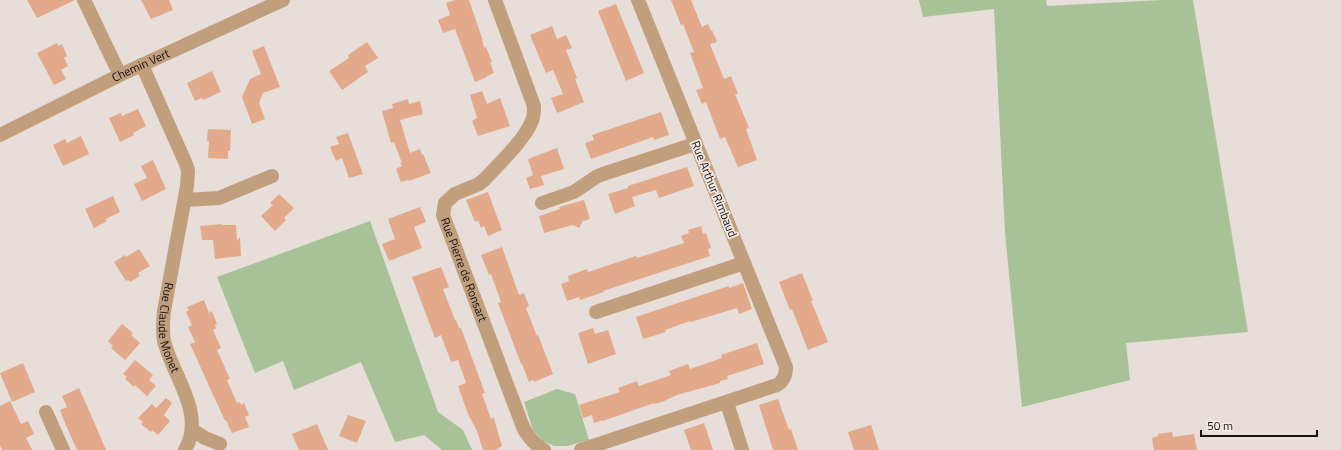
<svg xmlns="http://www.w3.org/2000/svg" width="1341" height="450" viewBox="0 0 1341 450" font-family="'Titillium Web',sans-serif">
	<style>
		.green { fill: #a8c298 }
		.building { fill: #e2aa8a }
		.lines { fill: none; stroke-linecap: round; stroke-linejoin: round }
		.street { stroke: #c19e7c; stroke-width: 14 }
		.labels { text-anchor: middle; stroke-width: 3.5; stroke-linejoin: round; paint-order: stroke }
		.street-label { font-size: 12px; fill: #161211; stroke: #f4eae6 }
	</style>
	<rect width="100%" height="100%" fill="#e7ddd9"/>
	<g class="green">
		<path d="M919 0H1046L1047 6 1162 0H1193L1248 332 1126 343 1130 380 1022 407 1005 233 994 9 923 17Z"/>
		<path d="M370 221 438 412 463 430 472 450H442L424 435 395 442 361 362 294 390 283 361 255 373 217 277Z"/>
		<path d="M557 389 575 394 589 440 567 446H554L543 441 533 430 524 402Z"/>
	</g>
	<g class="building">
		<path d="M27 0H75L37 18Z"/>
		<path d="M141 0H169L173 10 151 19Z"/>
		<path d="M455 0H469L482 38 484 48 486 47 492 62H490L494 73 487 76V77L475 82 455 29 443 33 438 20 450 15 446 3Z"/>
		<path d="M671 0H691L702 27 708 24 711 31 712 30 717 42 710 44 724 79 731 76 738 94H735L749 128 746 129 757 160 738 167 725 137 720 139 706 102 702 104 696 90 703 88 690 53 694 52 683 24 681 25Z"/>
		<path d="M616 4 644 73 626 81 598 11Z"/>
		<path d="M552 26 557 39 566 35 572 48 566 50 577 78 575 79 584 102 557 113 551 98 563 94 553 70 546 73 530 35Z"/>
		<path d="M367 42 378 58 365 66 368 72 342 90 329 71 349 58 348 55Z"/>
		<path d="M57 43 58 46 62 44 67 56 64 58 68 66 61 70 66 79 54 85 37 53Z"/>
		<path d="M264 46 280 87 263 93 259 103 265 119 252 124 242 97 250 79 261 74 252 51Z"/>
		<path d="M212 71 221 92 203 100 202 98 195 101 187 83Z"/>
		<path d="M482 91 487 104 500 98 510 126 478 136 472 121 477 118 470 95Z"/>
		<path d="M408 99 409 104 420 101 423 114 400 120 410 153 420 149 422 155 423 154 431 173 409 181 408 180 401 182 396 169 402 166 400 163H402L394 142 391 143 382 111 393 108 392 104Z"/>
		<path d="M138 109 146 126 133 133 134 135 120 142 109 118 121 113 122 116Z"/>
		<path d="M661 112 669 135 654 140 653 137 591 159 585 143 594 140 592 135Z"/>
		<path d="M208 129 231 130 230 151H228V159L208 158 209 141H207Z"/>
		<path d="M348 133 363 174 349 178 342 158 336 161 330 147 339 144 336 137Z"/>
		<path d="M81 136 89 154 63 166 53 145 65 139 67 143Z"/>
		<path d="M557 148 564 169 541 176 544 185 530 189 526 178 533 175 528 159Z"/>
		<path d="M153 160 166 189 142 201 134 184 147 178 141 166Z"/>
		<path d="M687 167 694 186 659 198 656 190 632 197 635 206 615 214 608 194 628 188V186Z"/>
		<path d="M488 192 502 230 488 236 484 226 481 228 478 220 475 222 466 200Z"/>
		<path d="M279 194 294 208 284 218 286 220 275 231 261 216 273 205 270 203Z"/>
		<path d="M113 196 120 212 106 219 107 221 94 228 85 209Z"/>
		<path d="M584 200 590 219 583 221 579 228 573 225 544 233 539 216 560 209 559 207Z"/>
		<path d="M420 207 426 222 414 227 422 248 389 261 382 244 395 239 388 219Z"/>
		<path d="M222 224V225H236L237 241 240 237 241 256 215 259 213 240H202L200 226Z"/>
		<path d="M701 226 703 234 706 233 711 248 708 249 710 256 603 291 604 292 580 300 579 297 567 301 561 284 569 281 568 276 587 269 588 272 636 256 637 258 684 243 681 236 689 233 688 230Z"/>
		<path d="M502 247 519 295 524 293 529 306 526 308 537 336 538 335 553 374 534 382 533 380 529 382 522 364H521L498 303 501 302 491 274 489 275 481 255Z"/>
		<path d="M139 249 150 266 138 273 140 276 130 282 128 280 126 281 114 262 125 255 126 257Z"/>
		<path d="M441 267 449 287 443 289 455 320H456L459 328H461L485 393 482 394 491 419 494 418 496 426 502 446 496 450H483L477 431 468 414 458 386 466 383 458 360 451 362 441 335 435 338 412 277Z"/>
		<path d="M802 273 813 301H811L828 342 808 350 792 309 790 310 779 282Z"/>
		<path d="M743 283 752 309 739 314 737 308 691 322 690 321 665 330 666 332 643 339 636 317 729 286V288Z"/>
		<path d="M204 300 209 313 212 311 217 324 215 325 216 328 213 330 221 348 217 350 230 379 227 380 237 403 240 402 241 405 244 403 249 415 245 417 249 427 232 433 226 420 225 421 190 344 195 342 188 327 192 325 186 312 189 310 187 307Z"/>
		<path d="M122 324 133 333 131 335 140 343 125 360 111 348 113 346 108 341Z"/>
		<path d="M593 328 595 334 608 330 616 354 588 364 578 333Z"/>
		<path d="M757 343 764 364 727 376 728 379 720 381V383L677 395 662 402 654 404V403L603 421V420L594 423 592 415 583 418 579 405 620 392 618 388 637 381 639 386 671 375 669 371 688 364 690 369 722 358 721 355Z"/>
		<path d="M135 360 153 375 149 380 156 386 147 396 135 385 134 387 125 379 127 377 123 374Z"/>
		<path d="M23 363 35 392 12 402 0 373Z"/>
		<path d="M79 388 94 422 106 450H77L65 423 60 410 67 407 62 396Z"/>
		<path d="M166 398 172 403 164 415 170 421 158 435 152 430 151 432 141 424 143 422 138 418 152 404 156 408Z"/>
		<path d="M778 399 789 430 791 429 798 450H773L759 405Z"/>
		<path d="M10 401 21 424 28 421 34 434 26 438 32 450H2L0 445V406Z"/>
		<path d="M348 415 366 421 357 443 339 436Z"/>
		<path d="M704 423 713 450H691L684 430Z"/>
		<path d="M317 424 328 450H299L292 434Z"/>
		<path d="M871 425 879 450H854L848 432Z"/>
		<path d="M1172 432 1173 437 1194 434 1197 450H1154L1152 438 1158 436V434Z"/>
	</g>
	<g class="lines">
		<g class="street">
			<path d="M84 0 120 75"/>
			<path id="s1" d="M495 0 534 106C534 111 534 116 532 121 525 139 499 164 485 179L479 184 455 194 445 203 443 215 523 427C528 437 534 444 544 450"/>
			<path id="s2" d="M142 65 186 164 188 171 187 186 164 311C163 321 162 331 164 341 173 377 206 413 185 450"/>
			<path id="s3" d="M0 135 120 75 283 0"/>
			<path d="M185 200 219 198 272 176"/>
			<path d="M542 203 574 192 596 177 603 174 695 144"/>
			<path d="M596 312 744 263"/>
			<path d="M727 403 742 450"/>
			<path d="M46 412 63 450"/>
			<path d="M192 430 205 438 220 444"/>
			<path d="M581 450 777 385C784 381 786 375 786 367L638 0"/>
		</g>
	</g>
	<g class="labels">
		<g class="street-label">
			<text dy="4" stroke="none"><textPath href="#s3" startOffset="157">Chemin Vert</textPath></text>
			<text transform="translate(714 189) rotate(68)" y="4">Rue Arthur Rimbaud</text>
			<text dy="4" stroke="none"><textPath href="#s1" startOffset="321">Rue Pierre de Ronsart</textPath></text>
			<text dy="4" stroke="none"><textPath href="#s2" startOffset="275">Rue Claude Monet</textPath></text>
		</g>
	</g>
	<path d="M1201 430v6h116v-6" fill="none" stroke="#161211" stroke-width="2"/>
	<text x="1207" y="430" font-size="12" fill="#161211" stroke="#f4eae6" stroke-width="3" paint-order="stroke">50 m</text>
</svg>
